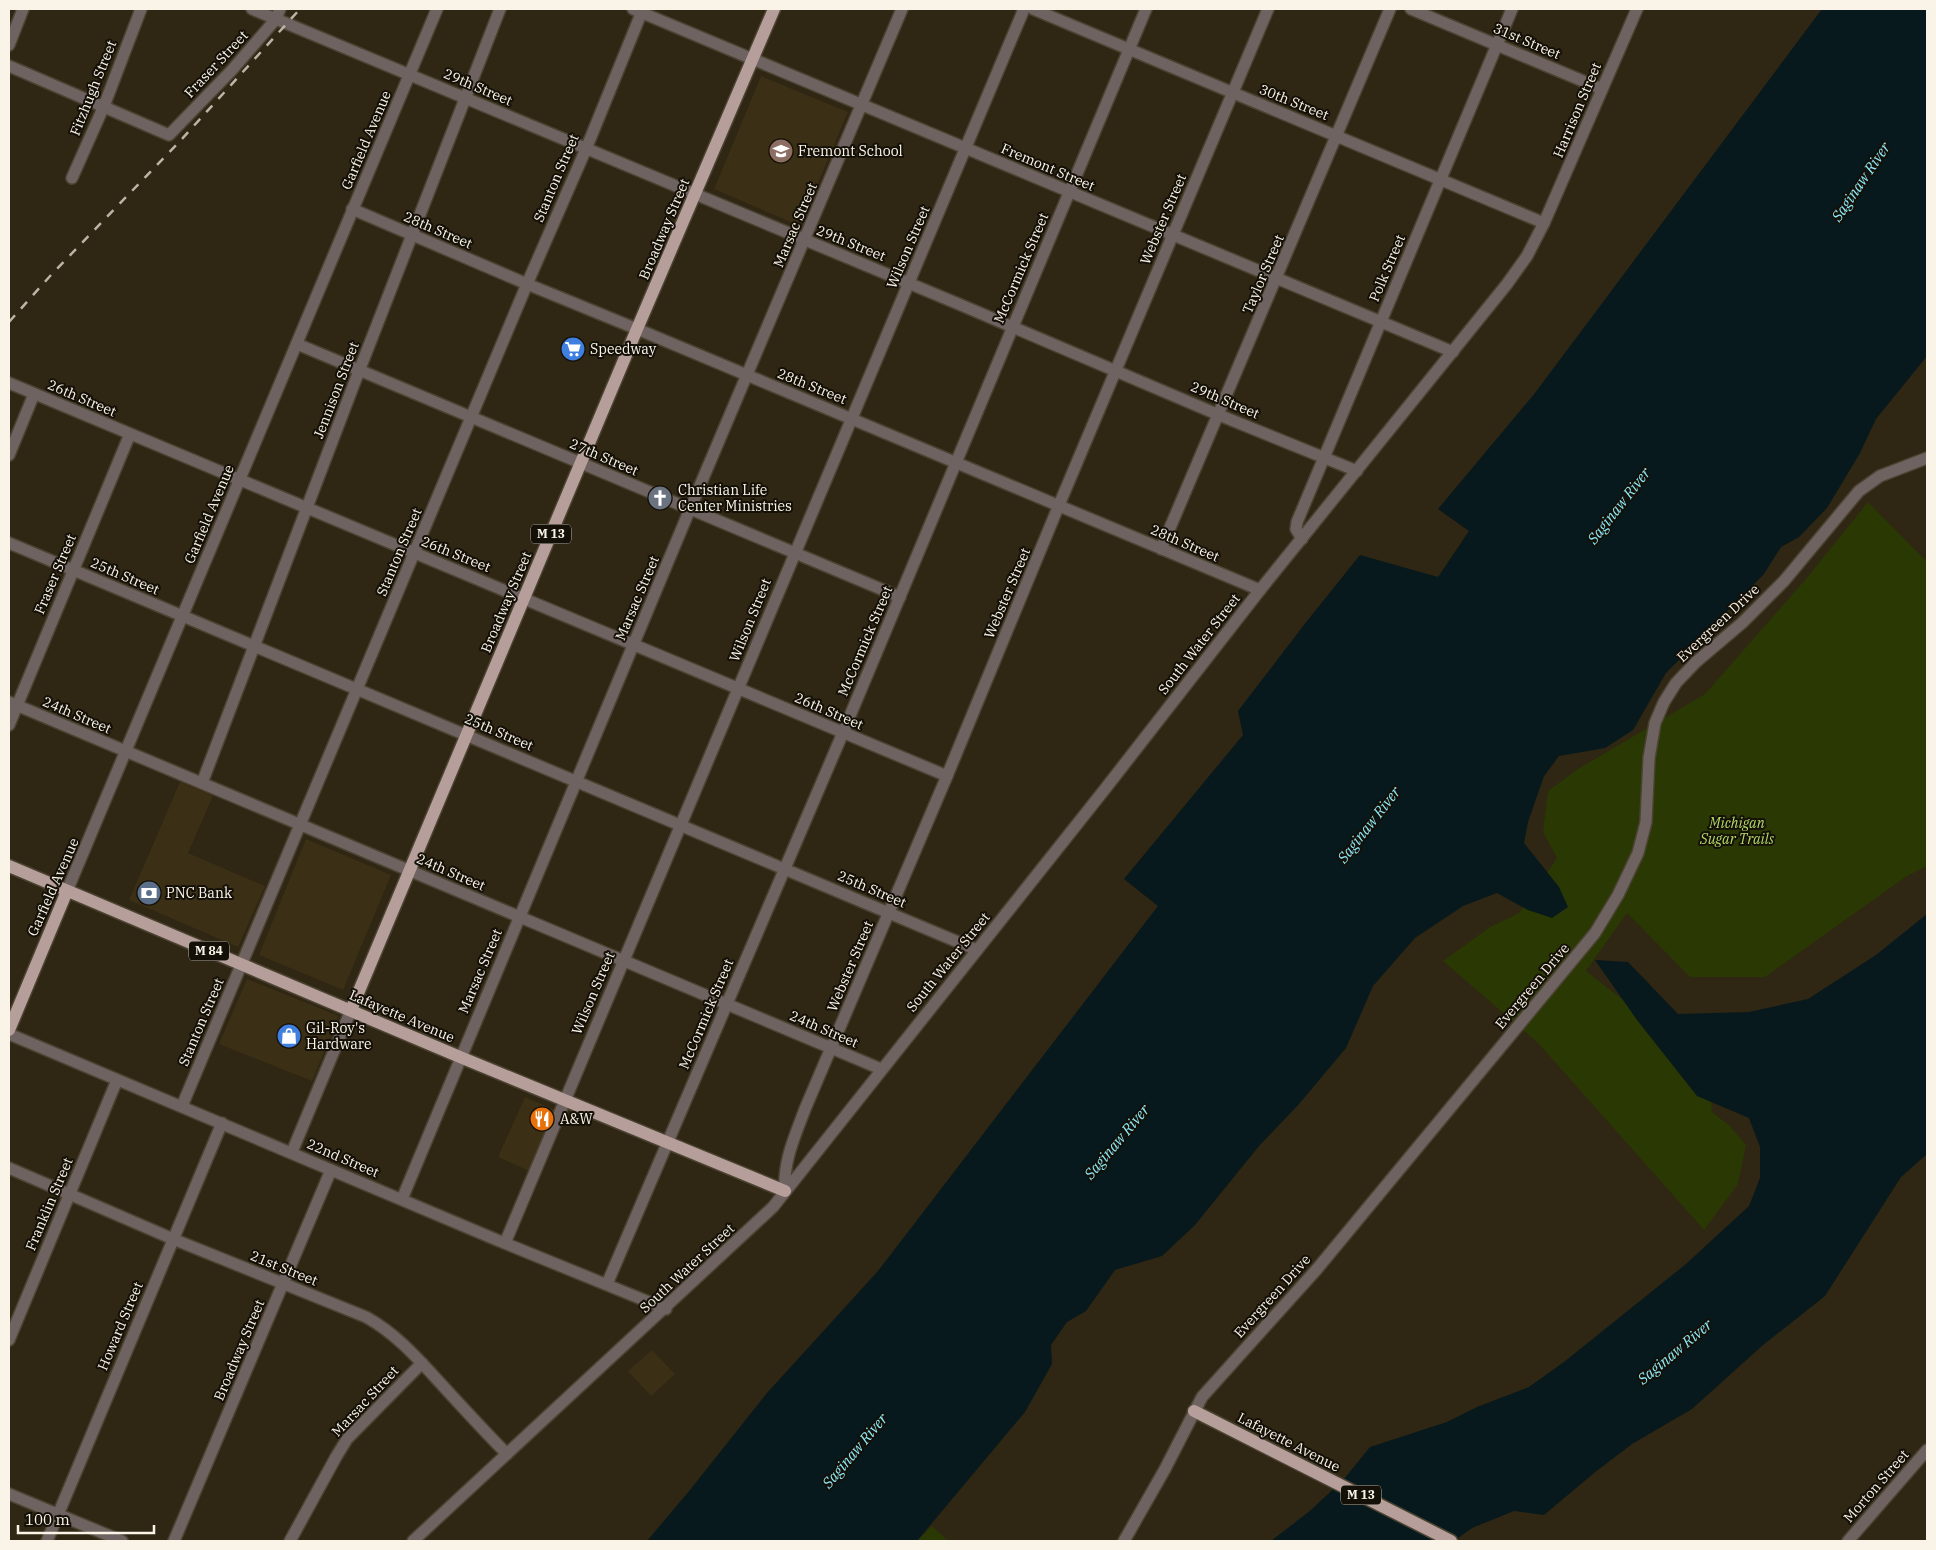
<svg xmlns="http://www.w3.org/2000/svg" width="1936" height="1550" viewBox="0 0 1936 1550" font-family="'IBM Plex Serif',serif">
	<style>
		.built { fill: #3b2f15 }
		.green { fill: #2a3804 }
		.water { fill: #07191c }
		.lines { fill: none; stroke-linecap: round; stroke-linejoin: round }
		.minor-casing { stroke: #4b4331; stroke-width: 14 }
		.major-casing { stroke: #4b4331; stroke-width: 15 }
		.minor { stroke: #6f6361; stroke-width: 11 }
		.major { stroke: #b69e9a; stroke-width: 12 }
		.rail { stroke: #bcb5a7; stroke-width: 2.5; stroke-dasharray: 9 9; stroke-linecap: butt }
		.labels { text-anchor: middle; stroke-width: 4; stroke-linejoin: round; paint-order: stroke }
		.shield { fill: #141008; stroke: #b5b0a5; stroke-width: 1 }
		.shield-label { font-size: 12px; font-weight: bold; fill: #faf4e8 }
		.street-label { font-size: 14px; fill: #faf4e8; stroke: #141008 }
		.poi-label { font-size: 14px; fill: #faf4e8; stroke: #141008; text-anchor: start }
		.park-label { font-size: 14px; font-style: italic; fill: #b4db65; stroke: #141008 }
		.water-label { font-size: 15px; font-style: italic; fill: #8deaf9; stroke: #141008 }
	</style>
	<rect width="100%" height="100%" fill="#2f2613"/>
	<g class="built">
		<path d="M761 76 848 112 800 226 714 189Z"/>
		<path d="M180 782 213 796 188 853 265 886 238 947 129 900Z"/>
		<path d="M306 839 391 875 343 990 259 955Z"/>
		<path d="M247 979 339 1016 312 1081 219 1044Z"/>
		<path d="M525 1097 555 1110 529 1171 498 1157Z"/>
		<path d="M652 1350 675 1374 651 1396 628 1371Z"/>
	</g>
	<g class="green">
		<path d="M1868 502 1927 562V866L1907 876 1765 977H1690L1627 913 1586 971 1709 1067 1712 1112 1730 1126 1746 1145 1738 1184 1704 1230 1538 1043 1443 961 1490 927 1519 913 1557 858 1543 832 1548 791 1578 769 1705 694 1805 580Z"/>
		<path d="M932 1526 948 1541H917Z"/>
	</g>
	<g class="water">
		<path d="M1822 9H1927V356L1876 419 1860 453 1827 508 1799 537 1781 547 1764 574 1666 673 1633 730 1605 748 1559 756 1544 776 1528 822 1524 843 1559 887 1568 907 1552 918 1528 910 1497 893 1463 906 1415 938 1373 986 1346 1048 1299 1104 1259 1146 1195 1225 1162 1256 1115 1270 1086 1311 1067 1322 1051 1345 1052 1364 1025 1412 917 1541H647L690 1490 767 1393 878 1271 1158 906 1124 879 1243 735 1238 711 1307 621 1360 555 1438 577 1469 531 1438 509 1535 393Z"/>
		<path d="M1927 914V1154L1901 1177 1825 1296 1763 1345 1692 1409 1632 1444 1594 1473 1544 1515 1514 1511 1472 1528 1454 1541H1271L1311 1510 1344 1479 1370 1447 1447 1422 1477 1407 1529 1387 1564 1362 1686 1264 1749 1206 1760 1178V1147L1749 1118 1697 1096 1637 1020 1595 960 1628 962 1678 1014 1749 1012 1808 999 1876 955Z"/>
	</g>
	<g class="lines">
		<defs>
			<g id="minor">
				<path d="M252 9 961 305 1219 415 1357 471"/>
				<path d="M633 9 1453 352"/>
				<path d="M1033 9 1544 223"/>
				<path d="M1411 9 1602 89"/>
				<path d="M9 45 23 9"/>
				<path d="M9 66 169 135 232 70 276 19 280 9"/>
				<path d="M72 178 104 106 141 9"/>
				<path d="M352 209 527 284 637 329 1260 590"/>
				<path d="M297 344 900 597"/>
				<path d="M9 383 947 776"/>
				<path d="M9 455 34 394"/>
				<path d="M1302 539 1296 529 1297 522 1512 9"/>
				<path d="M9 543 977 950"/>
				<path d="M1161 549 1390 9"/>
				<path d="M9 702 881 1069"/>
				<path d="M9 725 130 434"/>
				<path d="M202 783 354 384 500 9"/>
				<path d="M67 891 437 9"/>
				<path d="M9 1034 497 1240 666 1309"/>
				<path d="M182 1106 527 284 586 149 643 9"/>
				<path d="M292 1152 351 1010"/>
				<path d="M9 1168 173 1239 366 1317C397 1334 419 1360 443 1386 464 1409 485 1432 507 1454"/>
				<path d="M785 1191C783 1161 795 1136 805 1109L947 776 1059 505 1268 9"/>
				<path d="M402 1199 690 509 902 9"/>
				<path d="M505 1243 1024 9"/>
				<path d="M607 1284 839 742 1146 9"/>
				<path d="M9 1340 117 1080"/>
				<path d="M9 1494 122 1541"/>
				<path d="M47 1541 222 1123"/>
				<path d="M174 1541 331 1170"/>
				<path d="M290 1541 336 1457 347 1439 422 1363"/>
				<path d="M413 1541 773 1207 1105 789 1260 590 1507 284 1527 256 1544 223 1637 9"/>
				<path d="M1124 1541 1165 1469 1202 1397 1317 1269 1595 933 1618 895 1638 853 1646 822 1649 758 1655 723 1664 702 1676 683 1696 662 1742 623 1784 581 1859 491 1880 476 1927 458"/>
				<path d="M1848 1541 1927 1450"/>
			</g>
			<g id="major">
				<path d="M9 866 460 1057 785 1191"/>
				<path d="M351 1010 637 329 774 9"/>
				<path d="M9 1030 67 891"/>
				<path d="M1194 1411 1451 1541"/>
			</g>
		</defs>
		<use href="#minor" class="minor-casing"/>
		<use href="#major" class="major-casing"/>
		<use href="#minor" class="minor"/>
		<use href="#major" class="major"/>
		<path class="rail" d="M9 322 51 275 181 140 300 9"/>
	</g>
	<defs>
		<symbol id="school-disc" viewBox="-11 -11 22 22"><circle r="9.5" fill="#8d6e63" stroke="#141008"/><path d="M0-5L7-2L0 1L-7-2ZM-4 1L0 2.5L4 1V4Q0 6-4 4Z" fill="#fff"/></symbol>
		<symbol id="supermarket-disc" viewBox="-11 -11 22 22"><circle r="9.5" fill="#3f7fe0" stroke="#141008"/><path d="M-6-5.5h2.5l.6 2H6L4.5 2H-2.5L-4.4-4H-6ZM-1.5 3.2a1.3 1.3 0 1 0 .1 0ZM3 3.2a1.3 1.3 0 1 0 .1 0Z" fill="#fff"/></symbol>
		<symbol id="church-disc" viewBox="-11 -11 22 22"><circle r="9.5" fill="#6b7280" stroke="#141008"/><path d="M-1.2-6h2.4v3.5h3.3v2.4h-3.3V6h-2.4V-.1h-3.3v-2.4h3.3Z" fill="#fff"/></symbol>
		<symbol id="bank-disc" viewBox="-11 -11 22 22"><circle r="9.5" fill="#5c6f8a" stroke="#141008"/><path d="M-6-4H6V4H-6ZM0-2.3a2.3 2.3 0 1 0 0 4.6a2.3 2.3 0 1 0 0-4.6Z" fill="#fff"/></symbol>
		<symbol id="shop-disc" viewBox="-11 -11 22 22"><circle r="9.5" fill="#3f7fe0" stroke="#141008"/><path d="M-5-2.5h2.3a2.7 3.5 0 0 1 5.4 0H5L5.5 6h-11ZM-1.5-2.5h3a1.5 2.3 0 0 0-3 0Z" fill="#fff"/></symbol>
		<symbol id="restaurant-disc" viewBox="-11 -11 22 22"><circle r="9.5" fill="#e8710a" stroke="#141008"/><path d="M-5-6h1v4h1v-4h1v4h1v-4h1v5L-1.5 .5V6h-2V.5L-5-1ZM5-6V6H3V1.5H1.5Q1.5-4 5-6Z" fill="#fff"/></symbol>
	</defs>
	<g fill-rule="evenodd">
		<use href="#school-disc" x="767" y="137" width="28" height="28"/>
		<use href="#supermarket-disc" x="559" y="335" width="28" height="28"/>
		<use href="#church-disc" x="646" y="484" width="28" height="28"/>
		<use href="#bank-disc" x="135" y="879" width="28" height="28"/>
		<use href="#shop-disc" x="275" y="1022" width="28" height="28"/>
		<use href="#restaurant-disc" x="528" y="1105" width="28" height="28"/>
	</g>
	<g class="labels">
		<g class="shield">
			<rect x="531" y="524.5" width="40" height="19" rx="4"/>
			<rect x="189" y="941.5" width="40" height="19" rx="4"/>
			<rect x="1341" y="1485.5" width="40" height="19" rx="4"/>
		</g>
		<g class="shield-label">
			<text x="551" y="538">M 13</text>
			<text x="209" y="955">M 84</text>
			<text x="1361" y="1499">M 13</text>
		</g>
		<g class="street-label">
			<text transform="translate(1527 41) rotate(23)" y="5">31st Street</text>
			<text transform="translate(216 64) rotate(-47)" y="5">Fraser Street</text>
			<text transform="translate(478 87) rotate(23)" y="5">29th Street</text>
			<text transform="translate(93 88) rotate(-68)" y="5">Fitzhugh Street</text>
			<text transform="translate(1294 102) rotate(22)" y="5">30th Street</text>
			<text transform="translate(1577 110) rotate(-67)" y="5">Harrison Street</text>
			<text transform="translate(366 140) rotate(-67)" y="5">Garfield Avenue</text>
			<text transform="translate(1048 167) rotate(23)" y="5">Fremont Street</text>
			<text transform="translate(556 178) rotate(-67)" y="5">Stanton Street</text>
			<text transform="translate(1163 219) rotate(-67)" y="5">Webster Street</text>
			<text transform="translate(795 225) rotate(-67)" y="5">Marsac Street</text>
			<text transform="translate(664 229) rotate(-67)" y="5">Broadway Street</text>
			<text transform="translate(438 230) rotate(23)" y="5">28th Street</text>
			<text transform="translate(851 243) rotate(22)" y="5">29th Street</text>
			<text transform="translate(908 247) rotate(-67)" y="5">Wilson Street</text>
			<text transform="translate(1021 268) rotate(-67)" y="5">McCormick Street</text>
			<text transform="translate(1387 268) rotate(-67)" y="5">Polk Street</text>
			<text transform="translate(1263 274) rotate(-67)" y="5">Taylor Street</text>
			<text transform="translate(812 386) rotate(22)" y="5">28th Street</text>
			<text transform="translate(336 390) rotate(-69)" y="5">Jennison Street</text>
			<text transform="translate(82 398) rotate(23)" y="5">26th Street</text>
			<text transform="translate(1225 400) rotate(23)" y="5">29th Street</text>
			<text transform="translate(604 457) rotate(23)" y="5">27th Street</text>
			<text transform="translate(209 514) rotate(-67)" y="5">Garfield Avenue</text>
			<text transform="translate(1185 543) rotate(23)" y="5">28th Street</text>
			<text transform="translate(399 552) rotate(-67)" y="5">Stanton Street</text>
			<text transform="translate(456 554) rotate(22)" y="5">26th Street</text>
			<text transform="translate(55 574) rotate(-67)" y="5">Fraser Street</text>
			<text transform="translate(125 576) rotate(23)" y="5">25th Street</text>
			<text transform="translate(1007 593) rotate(-67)" y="5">Webster Street</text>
			<text transform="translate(637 598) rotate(-67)" y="5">Marsac Street</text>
			<text transform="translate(506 602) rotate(-67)" y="5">Broadway Street</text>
			<text transform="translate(750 620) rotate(-68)" y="5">Wilson Street</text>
			<text transform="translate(1718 623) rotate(-43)" y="5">Evergreen Drive</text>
			<text transform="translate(865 641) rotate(-67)" y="5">McCormick Street</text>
			<text transform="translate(1199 644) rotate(-52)" y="5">South Water Street</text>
			<text transform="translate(829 711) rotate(23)" y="5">26th Street</text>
			<text transform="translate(77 715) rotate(23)" y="5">24th Street</text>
			<text transform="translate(499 732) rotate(23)" y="5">25th Street</text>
			<text transform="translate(451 872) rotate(23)" y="5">24th Street</text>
			<text transform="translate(53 887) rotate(-66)" y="5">Garfield Avenue</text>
			<text transform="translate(872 889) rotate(23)" y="5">25th Street</text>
			<text transform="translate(948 962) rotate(-51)" y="5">South Water Street</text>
			<text transform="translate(850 966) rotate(-67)" y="5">Webster Street</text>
			<text transform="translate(480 971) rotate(-67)" y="5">Marsac Street</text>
			<text transform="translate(1532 986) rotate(-50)" y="5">Evergreen Drive</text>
			<text transform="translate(593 993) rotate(-67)" y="5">Wilson Street</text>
			<text transform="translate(706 1014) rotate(-67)" y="5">McCormick Street</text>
			<text transform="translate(402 1016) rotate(23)" y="5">Lafayette Avenue</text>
			<text transform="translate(201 1022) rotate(-67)" y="5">Stanton Street</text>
			<text transform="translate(824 1029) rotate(23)" y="5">24th Street</text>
			<text transform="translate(343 1158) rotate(23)" y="5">22nd Street</text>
			<text transform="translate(49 1204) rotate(-67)" y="5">Franklin Street</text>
			<text transform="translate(284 1268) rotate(22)" y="5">21st Street</text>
			<text transform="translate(687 1268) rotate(-43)" y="5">South Water Street</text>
			<text transform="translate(1272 1296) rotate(-48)" y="5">Evergreen Drive</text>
			<text transform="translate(120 1326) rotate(-67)" y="5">Howard Street</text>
			<text transform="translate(239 1350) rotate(-67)" y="5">Broadway Street</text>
			<text transform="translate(365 1401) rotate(-47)" y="5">Marsac Street</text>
			<text transform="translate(1289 1442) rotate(27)" y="5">Lafayette Avenue</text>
			<text transform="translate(1876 1486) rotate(-49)" y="5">Morton Street</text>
		</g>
		<g class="poi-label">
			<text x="798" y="156">Fremont School</text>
			<text x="590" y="354">Speedway</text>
			<text x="678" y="495">Christian Life<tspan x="678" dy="16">Center Ministries</tspan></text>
			<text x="166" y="898">PNC Bank</text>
			<text x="306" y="1033">Gil-Roy's<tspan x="306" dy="16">Hardware</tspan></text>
			<text x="560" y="1124">A&amp;W</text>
		</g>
		<g class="park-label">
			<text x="1737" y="828">Michigan<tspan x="1737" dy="16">Sugar Trails</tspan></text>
		</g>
		<g class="water-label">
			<text transform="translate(1861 182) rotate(-56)" y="5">Saginaw River</text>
			<text transform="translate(1619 506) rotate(-52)" y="5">Saginaw River</text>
			<text transform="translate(1369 825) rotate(-52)" y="5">Saginaw River</text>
			<text transform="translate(1117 1142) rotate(-50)" y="5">Saginaw River</text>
			<text transform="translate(1675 1352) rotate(-40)" y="5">Saginaw River</text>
			<text transform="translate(855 1451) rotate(-50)" y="5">Saginaw River</text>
		</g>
	</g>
	<rect width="1936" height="1550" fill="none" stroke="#faf4e8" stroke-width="20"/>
	<path d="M18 1525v8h136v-8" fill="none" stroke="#faf4e8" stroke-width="2.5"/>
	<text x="25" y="1525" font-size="15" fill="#faf4e8" stroke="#141008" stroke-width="4" paint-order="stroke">100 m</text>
</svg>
